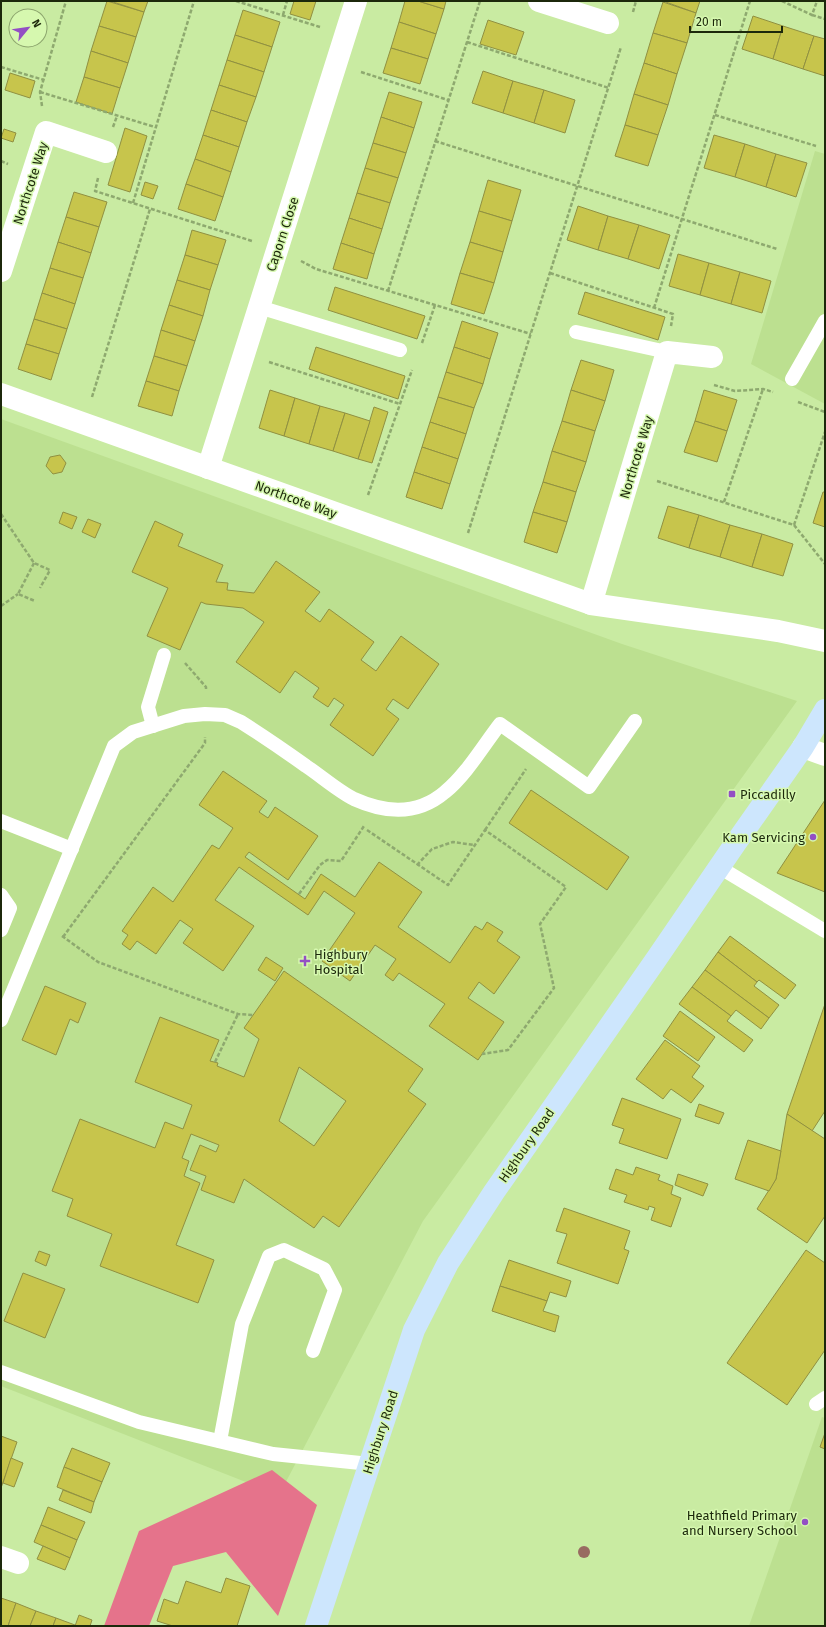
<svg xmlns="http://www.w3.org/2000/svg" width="826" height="1627" viewBox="0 0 826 1627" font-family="'Fira Sans',sans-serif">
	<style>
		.built { fill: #bce090 }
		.forest { fill: #e5738b }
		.building { fill: #c7c54c; stroke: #909041; fill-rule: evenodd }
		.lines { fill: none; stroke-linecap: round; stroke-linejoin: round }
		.path { stroke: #8ea96f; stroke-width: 2.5; stroke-dasharray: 4 2; stroke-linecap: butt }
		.lane { stroke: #fff; stroke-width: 14 }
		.street { stroke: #fff; stroke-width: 22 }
		.secondary { stroke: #cde6fd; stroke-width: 22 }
		.tree { fill: #986b61 }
		.poi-dot { fill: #934fc4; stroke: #d6f8af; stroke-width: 1.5 }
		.labels { text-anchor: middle; stroke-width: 3; stroke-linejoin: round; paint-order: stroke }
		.street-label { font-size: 13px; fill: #1c280b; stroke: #d6f8af }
		.poi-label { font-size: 13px; fill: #1c280b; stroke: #d6f8af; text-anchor: start }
	</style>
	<rect width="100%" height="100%" fill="#c9eba2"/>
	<g class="built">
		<path d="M815 151 825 154V404L751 364Z"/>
		<path d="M1 419 622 644 797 701 423 1221 279 1495 1 1386Z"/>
		<path d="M822 1417 825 1418V1626H749Z"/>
	</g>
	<path class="forest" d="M272 1470 317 1505 278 1616 226 1552 173 1566 149 1626H104L139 1531Z"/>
	<g class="building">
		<path d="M107 1 144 12 136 37 99 26Z"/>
		<path d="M110 1H148L144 12Z"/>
		<path d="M294 1H316L310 20 290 14Z"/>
		<path d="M405 1H418L444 9 436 34 399 22Z"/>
		<path d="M418 1H446L444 9Z"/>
		<path d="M663 1H700L696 13Z"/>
		<path d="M663 2 696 13 687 43 653 33Z"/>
		<path d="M243 10 280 22 272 47 235 35Z"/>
		<path d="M753 16 783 26 773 59 742 49Z"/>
		<path d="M488 20 524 32 516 55 480 44Z"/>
		<path d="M399 22 436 34 428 59 391 48Z"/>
		<path d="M99 26 136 37 128 63 91 51Z"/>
		<path d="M783 26 814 36 803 69 773 59Z"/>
		<path d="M653 33 687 43 677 74 644 63Z"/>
		<path d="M235 35 272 47 264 72 227 60Z"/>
		<path d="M814 36 825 39V76L803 69Z"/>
		<path d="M391 48 428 59 420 84 383 73Z"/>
		<path d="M91 51 128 63 120 88 84 77Z"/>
		<path d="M227 60 264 72 256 97 219 85Z"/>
		<path d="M644 63 677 74 668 105 634 94Z"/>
		<path d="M483 71 513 81 503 113 472 103Z"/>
		<path d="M10 73 35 81 30 98 5 90Z"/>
		<path d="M84 77 120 88 112 114 76 102Z"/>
		<path d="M513 81 544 90 534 123 503 113Z"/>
		<path d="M219 85 256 97 247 122 211 110Z"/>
		<path d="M544 90 575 100 565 133 534 123Z"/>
		<path d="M389 92 422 102 414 128 381 117Z"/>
		<path d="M634 94 668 105 658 135 625 125Z"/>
		<path d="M211 110 247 122 239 147 203 135Z"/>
		<path d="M381 117 414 128 406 153 373 143Z"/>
		<path d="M625 125 658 135 648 166 615 156Z"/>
		<path d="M125 128 147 136 130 192 108 185Z"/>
		<path d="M4 129 16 133 13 142 1 138Z"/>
		<path d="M203 135 239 147 231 172 195 159Z"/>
		<path d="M714 135 745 144 735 177 704 168Z"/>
		<path d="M373 143 406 153 398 178 365 168Z"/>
		<path d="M745 144 776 154 766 187 735 177Z"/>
		<path d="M776 154 807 163 796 197 766 187Z"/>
		<path d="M195 159 231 172 223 197 186 184Z"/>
		<path d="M365 168 398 178 390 203 357 193Z"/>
		<path d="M488 180 521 190 512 221 479 211Z"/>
		<path d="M145 182 158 186 153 199 141 195Z"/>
		<path d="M186 184 223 197 215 221 178 209Z"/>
		<path d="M74 192 107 202 99 227 66 217Z"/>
		<path d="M357 193 390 203 382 229 349 218Z"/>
		<path d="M578 206 608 216 598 250 567 240Z"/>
		<path d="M479 211 512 221 503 252 470 242Z"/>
		<path d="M608 216 639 225 628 259 598 250Z"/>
		<path d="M66 217 99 227 91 253 58 242Z"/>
		<path d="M349 218 382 229 374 254 341 243Z"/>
		<path d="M639 225 670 235 659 269 628 259Z"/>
		<path d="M192 230 226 240 218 265 185 255Z"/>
		<path d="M58 242 91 253 83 278 50 268Z"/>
		<path d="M470 242 503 252 494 283 460 273Z"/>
		<path d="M341 243 374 254 367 279 333 269Z"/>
		<path d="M678 254 709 263 700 295 669 286Z"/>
		<path d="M185 255 218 265 210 290 177 280Z"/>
		<path d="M709 263 740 272 731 304 700 295Z"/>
		<path d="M50 268 83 278 75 304 42 293Z"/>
		<path d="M740 272 771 281 762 313 731 304Z"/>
		<path d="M460 273 494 283 484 314 451 304Z"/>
		<path d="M177 280 210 290 203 316 169 305Z"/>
		<path d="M335 287 425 316 417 339 328 310Z"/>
		<path d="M585 292 665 317 658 340 578 314Z"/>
		<path d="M42 293 75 304 67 329 34 319Z"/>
		<path d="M169 305 203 316 195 341 161 330Z"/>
		<path d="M34 319 67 329 59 354 26 344Z"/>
		<path d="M462 321 498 333 490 359 454 347Z"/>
		<path d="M161 330 195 341 187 366 154 356Z"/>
		<path d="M26 344 59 354 51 380 18 369Z"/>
		<path d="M316 347 405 376 398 399 309 369Z"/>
		<path d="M454 347 490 359 483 384 446 372Z"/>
		<path d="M154 356 187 366 179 391 146 381Z"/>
		<path d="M581 360 614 370 605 401 571 390Z"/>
		<path d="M446 372 483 384 474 408 438 397Z"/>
		<path d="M146 381 179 391 172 416 138 406Z"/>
		<path d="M270 390 295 398 284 436 259 428Z"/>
		<path d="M571 390 605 401 595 431 562 421Z"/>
		<path d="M704 390 737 400 727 431 695 421Z"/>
		<path d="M438 397 474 408 466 434 430 422Z"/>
		<path d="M295 398 320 406 309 444 284 436Z"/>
		<path d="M320 406 345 413 333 451 309 444Z"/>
		<path d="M374 407 388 412 372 463 358 459Z"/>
		<path d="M345 413 370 421 358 459 333 451Z"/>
		<path d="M562 421 595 431 586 462 552 451Z"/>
		<path d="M695 421 727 431 717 462 684 452Z"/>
		<path d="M430 422 466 434 458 459 422 447Z"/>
		<path d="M422 447 458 459 450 484 414 472Z"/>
		<path d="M552 451 586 462 576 492 543 482Z"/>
		<path d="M60 455 66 463 62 472 53 474 46 466 50 457Z"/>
		<path d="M414 472 450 484 442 509 406 497Z"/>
		<path d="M543 482 576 492 567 522 533 512Z"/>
		<path d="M823 492H825V527L813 523Z"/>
		<path d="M668 506 699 515 689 548 658 538Z"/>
		<path d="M63 512 77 517 72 529 59 523Z"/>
		<path d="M533 512 567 522 557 553 524 542Z"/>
		<path d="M699 515 730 525 720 557 689 548Z"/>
		<path d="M88 519 101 524 95 538 82 532Z"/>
		<path d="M155 521 183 534 178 546 223 565 216 582 228 583 227 590 254 593 276 561 320 592 305 611 320 622 329 609 374 642 361 660 376 671 401 636 439 664 408 709 393 699 386 709 399 719 373 756 330 725 344 705 334 698 328 707 313 697 319 688 295 671 280 693 236 662 264 622 243 608 206 604 201 602 180 650 147 636 168 588 132 572Z"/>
		<path d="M730 525 762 534 752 567 720 557Z"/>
		<path d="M762 534 793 544 783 576 752 567Z"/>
		<path d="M223 771 267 801 259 812 268 818 275 807 318 836 288 880 249 852 245 857 305 899 321 874 355 897 379 862 422 892 398 927 450 963 475 926 482 930 487 922 503 932 497 941 520 957 494 994 479 982 468 998 504 1022 478 1060 429 1026 445 1004 399 973 393 981 385 975 396 959 375 945 350 981 322 961 355 913 324 891 308 915 239 867 215 900 254 926 223 971 183 943 193 929 180 920 156 954 137 941 130 950 122 944 128 935 122 931 153 887 173 902 212 845 219 849 233 828 199 805Z"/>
		<path d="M531 790 629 857 607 890 509 823Z"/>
		<path d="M825 800V892L777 873Z"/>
		<path d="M730 936 796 985 785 999 759 980 757 982 718 952Z"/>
		<path d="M718 952 757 982 754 986 779 1005 769 1018 705 970Z"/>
		<path d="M266 957 283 968 275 981 258 970Z"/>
		<path d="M705 970 769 1018 761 1029 736 1010 731 1016 692 987Z"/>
		<path d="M284 971 423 1069 408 1091 426 1104 339 1227 323 1216 314 1228 244 1179 234 1203 201 1190 206 1176 190 1170 200 1145 216 1152 219 1145 191 1134 182 1158 189 1161 184 1176 200 1183 176 1245 214 1260 198 1303 100 1266 112 1234 67 1216 73 1199 52 1191 80 1119 155 1148 165 1122 183 1129 192 1105 135 1082 160 1017 219 1040 210 1061 218 1063 217 1066 244 1077 259 1039 244 1028ZM299 1067 346 1101 314 1146 279 1121Z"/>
		<path d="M45 986 86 1003 78 1023 70 1019 56 1055 22 1040Z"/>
		<path d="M692 987 731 1016 727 1021 753 1040 744 1052 679 1004Z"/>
		<path d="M825 1004V1111L812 1131 787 1114Z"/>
		<path d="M680 1011 715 1037 698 1061 663 1036Z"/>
		<path d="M665 1040 700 1066 692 1077 704 1086 691 1103 671 1089 663 1099 636 1079Z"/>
		<path d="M622 1098 681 1119 667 1159 619 1143 624 1129 612 1125Z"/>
		<path d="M699 1104 724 1113 719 1124 695 1116Z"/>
		<path d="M787 1114 825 1139V1216L807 1243 757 1209 776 1179Z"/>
		<path d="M748 1140 781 1151 776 1179 769 1191 735 1179Z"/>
		<path d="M636 1167 660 1175 658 1180 673 1186 671 1194 681 1198 671 1227 651 1220 655 1208 649 1206 648 1210 624 1202 627 1195 609 1189 616 1169 633 1175Z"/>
		<path d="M678 1174 708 1184 703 1196 675 1185Z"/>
		<path d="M564 1208 630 1231 624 1249 629 1251 618 1284 557 1263 567 1234 556 1231Z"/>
		<path d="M806 1250 825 1263V1350L787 1405 727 1363Z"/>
		<path d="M39 1251 50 1255 46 1266 35 1261Z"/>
		<path d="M509 1260 571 1281 566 1297 550 1292 547 1301 500 1286Z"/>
		<path d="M23 1273 65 1289 45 1338 4 1321Z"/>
		<path d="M500 1286 547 1301 543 1311 559 1316 555 1332 492 1311Z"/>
		<path d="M825 1433V1449L820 1447Z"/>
		<path d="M1 1436 17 1442 1 1488Z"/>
		<path d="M72 1448 110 1463 102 1482 64 1467Z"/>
		<path d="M11 1458 23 1463 14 1487 3 1483Z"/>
		<path d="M64 1467 102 1482 94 1502 57 1487Z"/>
		<path d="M63 1490 94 1502 91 1513 59 1500Z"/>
		<path d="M48 1507 85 1522 77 1540 41 1525Z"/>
		<path d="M41 1525 77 1540 70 1558 34 1542Z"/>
		<path d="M43 1546 70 1558 65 1570 37 1559Z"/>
		<path d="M226 1578 250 1586 237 1626H173L157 1621 164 1599 178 1604 186 1581 221 1593Z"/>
		<path d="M1 1598 16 1603 8 1626H1Z"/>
		<path d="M16 1603 36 1611 30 1626H8Z"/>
		<path d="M36 1611 56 1618 53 1626H30Z"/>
		<path d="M79 1615 92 1620 90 1626H75Z"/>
		<path d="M56 1618 75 1625V1626H53Z"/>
	</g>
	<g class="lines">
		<g class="path">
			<path d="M236 1 320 27"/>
			<path d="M782 1 812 15 817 1"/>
			<path d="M633 12 636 1"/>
			<path d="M283 15 287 1"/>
			<path d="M812 15 825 19"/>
			<path d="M467 42 609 88"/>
			<path d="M1 67 44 80"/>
			<path d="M361 72 448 100"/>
			<path d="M40 92 155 127"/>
			<path d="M42 106 40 92 66 1"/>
			<path d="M715 115 816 146"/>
			<path d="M113 127 117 116"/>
			<path d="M435 141 777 249"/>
			<path d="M1 161 8 164"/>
			<path d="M98 178 95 191 252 241"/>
			<path d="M133 203 194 1"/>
			<path d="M301 261 316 269 531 334"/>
			<path d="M550 273 673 314 671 326"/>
			<path d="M388 291 480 1"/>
			<path d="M654 308 750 1"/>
			<path d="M422 343 435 305"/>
			<path d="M269 362 400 404"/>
			<path d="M714 385 735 391 763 389 773 392"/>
			<path d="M92 397 150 209"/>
			<path d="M798 402 825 412"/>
			<path d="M657 481 794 525 825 432"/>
			<path d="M368 495 412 370"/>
			<path d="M724 502 763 389"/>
			<path d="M1 514 34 563 50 570 40 588"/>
			<path d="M794 525 825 564"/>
			<path d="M468 533 621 47"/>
			<path d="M34 563 18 594 35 601"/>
			<path d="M1 606 18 594"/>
			<path d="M185 663 206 687V690"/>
			<path d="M367 830 448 885 485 830 566 887 540 924 554 988 508 1050 482 1054"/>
			<path d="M485 830 526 769"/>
			<path d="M417 865 432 849 453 842 474 845"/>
			<path d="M299 894 320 865 327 860 341 861 364 826"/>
			<path d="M62 936 98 962 238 1014 253 1015"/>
			<path d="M63 937 205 743V737"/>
			<path d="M215 1062 238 1014"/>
		</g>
		<g class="lane">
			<path d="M259 307 400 350"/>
			<path d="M576 332 667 352"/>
			<path d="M792 379 825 321"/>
			<path d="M153 726 148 707 164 655"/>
			<path d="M1 821 72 849"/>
			<path d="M719 867 825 931"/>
			<path d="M1 895 10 908 1 930"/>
			<path d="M1 1020 114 746 133 732 184 716 205 714 225 715 241 722C263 736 285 751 306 766 321 776 338 791 354 799 385 813 417 816 445 792 466 775 483 746 500 724L589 787 635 721"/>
			<path d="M1 1372 139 1422 273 1454 370 1464"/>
			<path d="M816 1404 825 1398"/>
			<path d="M220 1441 242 1324 269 1256 284 1250 324 1269 335 1290 313 1351"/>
		</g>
		<g class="street">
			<path d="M539 1 608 23"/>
			<path d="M1 271 46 132 106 152"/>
			<path d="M1 394 591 604 778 631 825 641"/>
			<path d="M208 468 356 1"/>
			<path d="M591 604 667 352 712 357"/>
			<path d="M803 747 825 755"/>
			<path d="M1 1557 18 1563"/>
		</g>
		<path class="secondary" d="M316 1626 414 1330 448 1263 494 1192 657 958 735 844 803 747 825 710"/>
	</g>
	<circle class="tree" cx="584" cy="1552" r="6"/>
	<g class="poi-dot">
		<rect x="728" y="790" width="8" height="8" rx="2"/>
		<circle cx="813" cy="837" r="4"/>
		<path d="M303 955h4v4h4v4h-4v4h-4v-4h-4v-4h4z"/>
		<circle cx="805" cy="1522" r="4"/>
	</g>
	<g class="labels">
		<g class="street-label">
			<text transform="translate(30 183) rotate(-72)" y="5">Northcote Way</text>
			<text transform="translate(282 234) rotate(-72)" y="5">Caporn Close</text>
			<text transform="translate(636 457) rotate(-73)" y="5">Northcote Way</text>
			<text transform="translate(296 499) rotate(20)" y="5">Northcote Way</text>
			<text transform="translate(526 1145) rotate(-55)" y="5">Highbury Road</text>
			<text transform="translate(380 1432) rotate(-72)" y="5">Highbury Road</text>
		</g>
		<g class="poi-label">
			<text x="740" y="799">Piccadilly</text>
			<text x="805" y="842" text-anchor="end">Kam Servicing</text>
			<text x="314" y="959">Highbury<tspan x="314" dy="15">Hospital</tspan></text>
			<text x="797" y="1520" text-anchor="end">Heathfield Primary<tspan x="797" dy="15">and Nursery School</tspan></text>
		</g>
	</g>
	<rect width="826" height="1627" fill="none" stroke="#1c280b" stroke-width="4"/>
	<g transform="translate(28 28) rotate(61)"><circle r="19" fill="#d6f8af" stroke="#8ca56d"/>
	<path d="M0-3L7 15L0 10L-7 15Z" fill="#934fc4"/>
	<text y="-6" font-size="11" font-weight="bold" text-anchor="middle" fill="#1c280b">N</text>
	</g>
	<path d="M690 26v6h92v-6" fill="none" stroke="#1c280b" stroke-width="2"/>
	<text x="696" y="26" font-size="12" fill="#1c280b" stroke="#d6f8af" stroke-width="3" paint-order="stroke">20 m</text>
</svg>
